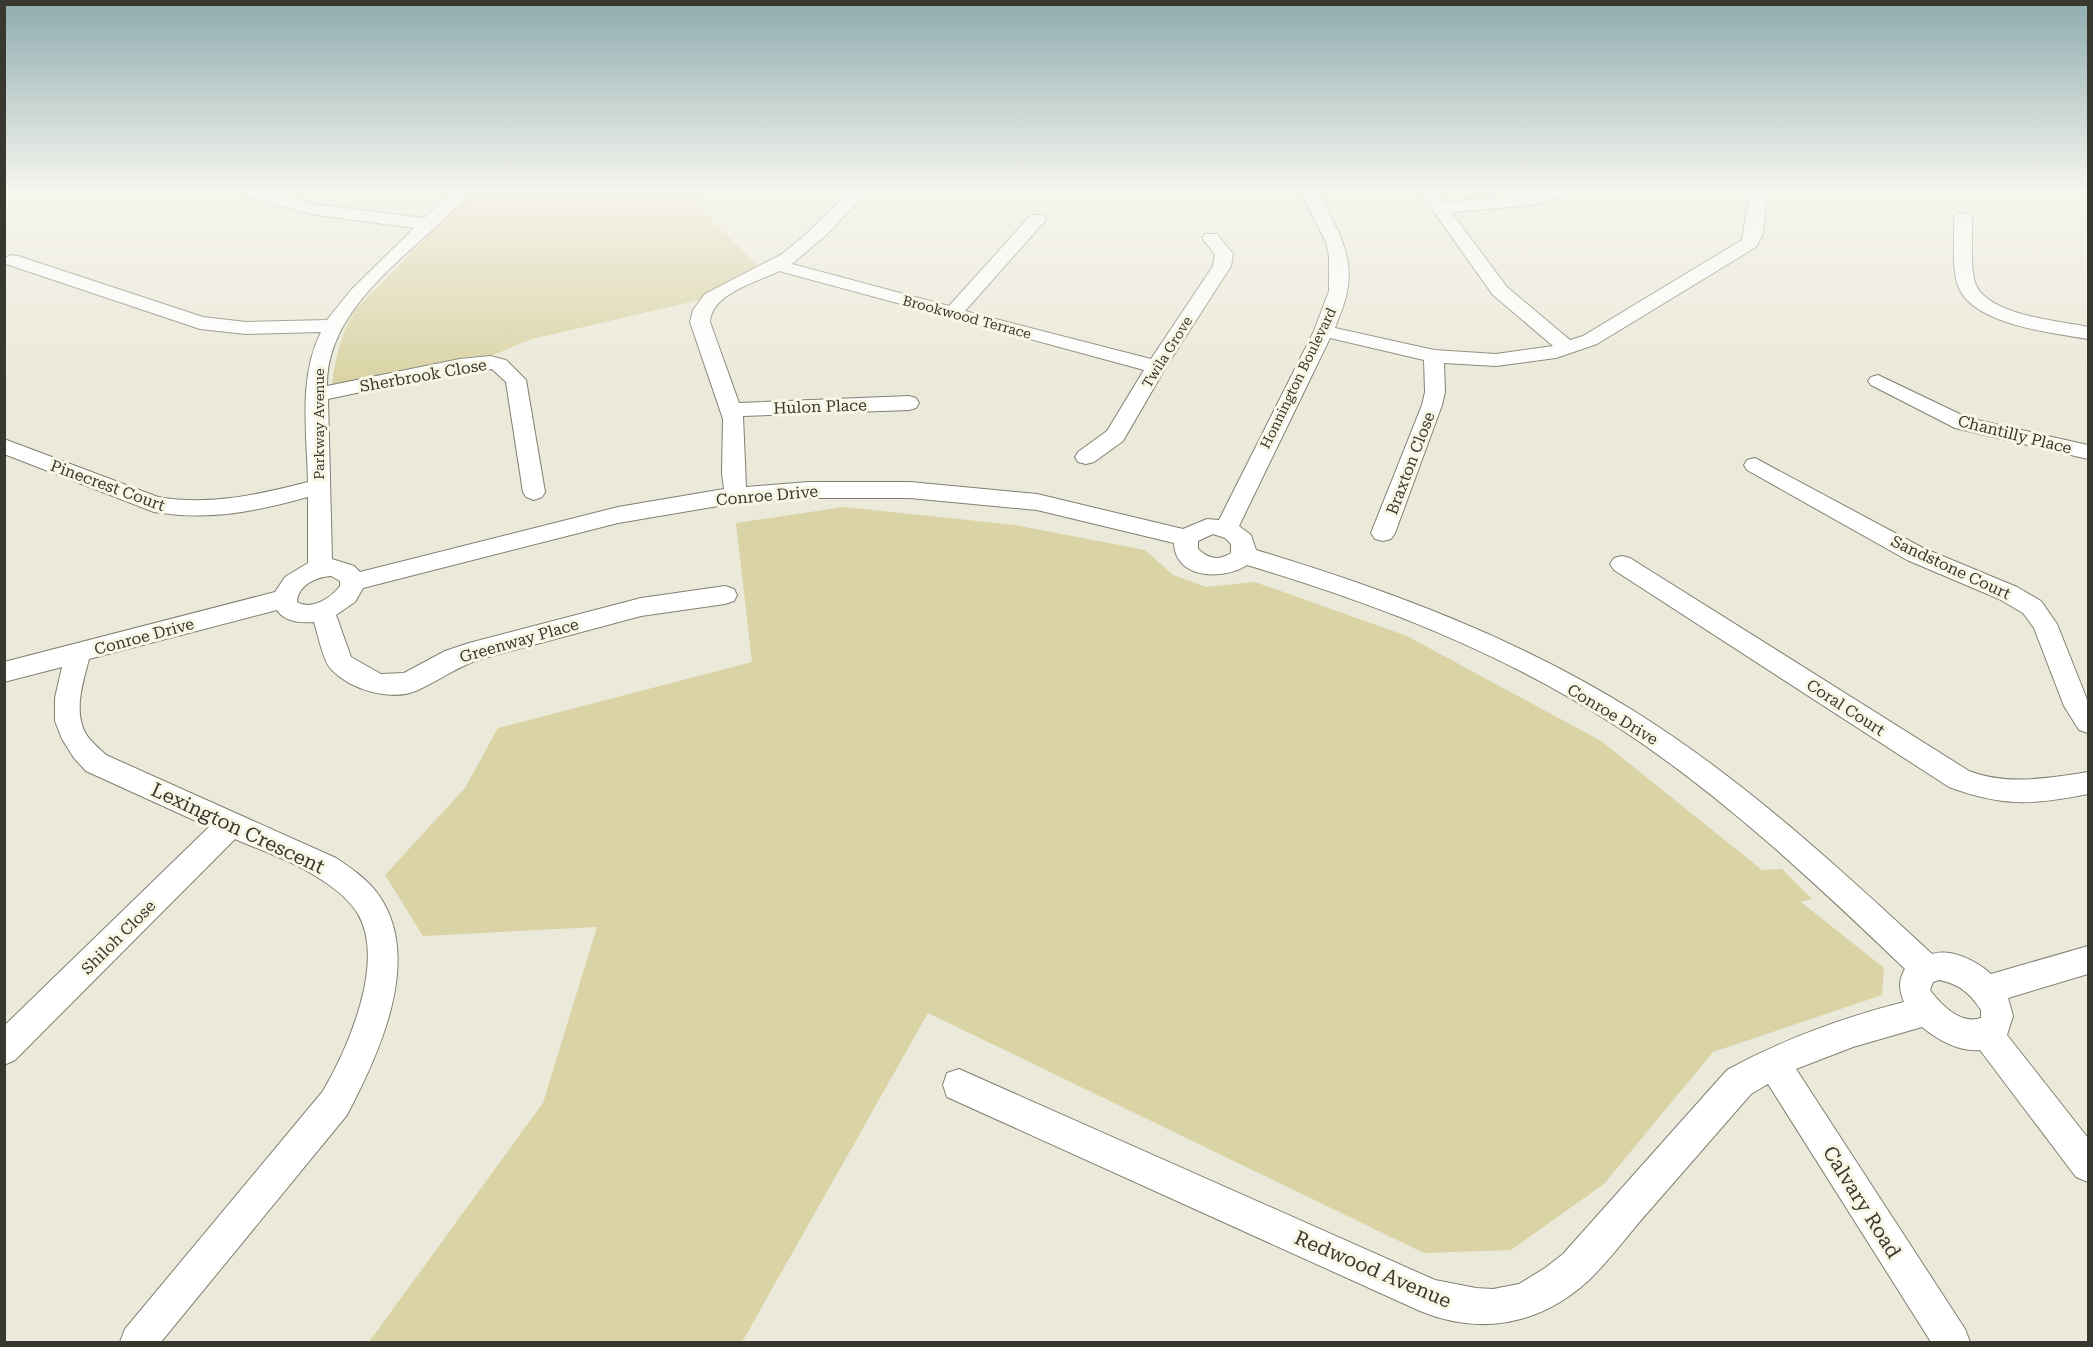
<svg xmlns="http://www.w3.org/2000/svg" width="2093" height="1347" viewBox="0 0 2093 1347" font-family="'Roboto Serif',serif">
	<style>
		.green { fill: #d9d3a5 }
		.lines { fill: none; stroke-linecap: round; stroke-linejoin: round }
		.minor-casing { stroke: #818071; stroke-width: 2 }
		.minor { fill: #fff; fill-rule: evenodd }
		.labels { text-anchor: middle; stroke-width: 6; stroke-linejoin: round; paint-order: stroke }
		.far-street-label { font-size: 14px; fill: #383831; stroke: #f8f7e6 }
		.street-label { font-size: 16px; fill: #383831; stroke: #f8f7e6 }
		.near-street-label { font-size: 20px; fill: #383831; stroke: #f8f7e6 }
	</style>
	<rect width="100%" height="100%" fill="#ebe9d9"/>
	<g class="green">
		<path d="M472 191H698L700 193 695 203 759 267 711 290 699 300 532 339 493 355 467 357 332 386C335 358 341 334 355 310Z"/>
		<path d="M844 507 1015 525 1145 550 1173 575 1206 587 1255 582 1407 636 1601 741 1762 870 1782 869 1812 899 1801 902 1884 968 1882 995 1713 1052 1604 1184 1511 1250 1424 1253 928 1013 742 1342H369L543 1103 597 927 423 936 385 875 465 788 498 728 752 662 736 523Z"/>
	</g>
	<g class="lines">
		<defs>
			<g id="minor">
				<path d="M240 191H268L312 204 424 218 453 191H471C463 202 452 211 442 221 395 265 326 315 327 386L460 359 490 356 506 360 526 380 545 492 542 497 534 500 526 497 523 492 506 382 492 369 460 371 328 399 332 559 354 566 360 572 618 507 724 489 722 473 723 419 690 322 693 310 705 294 782 254 804 236 850 191H868L827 234 792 264 949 306 1031 215H1043L1046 219 1043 223 965 311 1151 359 1213 266 1215 254 1202 238 1205 234H1217L1233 254 1231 266 1166 367 1123 441 1094 462 1086 464 1078 462 1075 457 1078 452 1107 431 1144 370 779 271C756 283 712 293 710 322L739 403 909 396 916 398 919 403 916 408 909 410 743 416 746 487 808 482H910L1037 494 1183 529 1207 519 1219 520 1314 331 1329 291V256L1326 242 1300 191H1317C1334 223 1355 254 1347 292 1345 304 1339 316 1335 328L1434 350 1496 354 1553 346 1493 295 1419 191H1436L1444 202 1531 195 1543 191H1570L1568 195 1532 205 1451 212 1507 287 1570 340 1583 336 1742 240 1750 191H1767L1763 234 1756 247 1597 344 1556 358 1496 366 1444 363 1445 392 1442 405 1395 533 1391 539 1383 541 1375 539 1371 533 1422 405 1425 392 1424 360 1330 338 1239 526 1251 535 1256 550C1389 590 1515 637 1634 711 1743 779 1838 867 1932 954 1951 948 1977 961 1991 974L2088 946V974L2008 998 2013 1016 2007 1035 2088 1138V1182L2076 1177 1980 1050C1959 1052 1938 1040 1922 1027L1853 1047 1796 1069 1965 1329 1970 1342H1931L1768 1084 1751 1094C1717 1133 1683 1172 1649 1211 1629 1233 1611 1259 1589 1280 1540 1325 1481 1336 1420 1311L947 1097 943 1085 947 1073 959 1069 1435 1280 1476 1288 1493 1289 1519 1284 1545 1268 1563 1254 1727 1070C1784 1039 1841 1018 1904 1002 1899 989 1898 981 1905 969 1814 882 1722 795 1616 726 1502 652 1377 604 1247 565 1225 580 1175 580 1174 543L1037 510 910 498H808L736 503 618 523 363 588 355 602 336 615 351 657 381 674 404 673 445 651 469 643 641 598 725 586 734 589 737 595 734 601 725 604 641 616 481 659C458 666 440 680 418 690 392 702 351 690 332 670 323 662 318 634 314 622 301 623 284 622 277 610L89 659C83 682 73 712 86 734 91 742 99 748 106 755L336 858C351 868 367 879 378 894 424 958 379 1054 347 1115L161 1342H120L125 1329 323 1091C348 1048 386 962 358 914 349 899 332 886 317 877 293 861 262 851 235 839L15 1060 4 1065V1026L209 827 86 771 74 758 62 739 55 721V698L62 667 4 682V662L275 592 285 577 308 563V497C253 512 211 521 154 512L4 454V439L158 497C210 506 257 495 308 482 307 434 298 377 321 332L246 334 200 329 6 264 4 258 12 255 18 256 203 317 246 322 327 320 351 290 414 228 311 214 242 195ZM1213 534 1225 538 1231 544V553C1218 561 1209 559 1198 549V541ZM331 576 340 581V586C331 598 311 611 297 602 298 585 316 577 331 576ZM1939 980C1959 984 1970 993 1981 1010V1018C1961 1025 1941 1005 1930 990L1933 982Z"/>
				<path d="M1963 213 1969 214 1972 218C1973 236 1969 272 1977 287 1993 316 2060 321 2088 327V339C2053 333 1975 325 1959 288 1951 271 1955 237 1954 218L1957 214Z"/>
				<path d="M1878 375 1968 418 2088 445V459L1955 428 1871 385 1868 381 1871 377Z"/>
				<path d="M1755 458 1923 548 2017 587 2041 601 2057 624 2088 702V733L2079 730 2064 706 2034 628 2023 613 1999 599 1907 560 1747 470 1744 465 1747 460Z"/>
				<path d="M1622 556 1630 558 1969 771C2008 786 2047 778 2088 772V794C2033 805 2003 807 1949 787L1614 570 1610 564 1614 558Z"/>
			</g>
		</defs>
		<use href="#minor" class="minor-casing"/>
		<use href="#minor" class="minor"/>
	</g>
	<linearGradient id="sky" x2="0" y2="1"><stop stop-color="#8eacaf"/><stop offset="0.5" stop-color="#f6f5ee"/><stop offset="1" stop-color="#f6f5ee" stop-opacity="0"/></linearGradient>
	<rect width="2093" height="380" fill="url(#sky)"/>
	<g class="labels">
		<g class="far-street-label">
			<text transform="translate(967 317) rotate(15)" y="5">Brookwood Terrace</text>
			<text transform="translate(1167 352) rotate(-58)" y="5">Twila Grove</text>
			<text transform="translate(1298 378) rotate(-64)" y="5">Honnington Boulevard</text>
			<text transform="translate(319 424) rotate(-90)" y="5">Parkway Avenue</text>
		</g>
		<g class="street-label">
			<text transform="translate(423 375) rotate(-10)" y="6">Sherbrook Close</text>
			<text transform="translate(820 406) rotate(-2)" y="6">Hulon Place</text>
			<text transform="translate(2015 434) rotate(14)" y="6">Chantilly Place</text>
			<text transform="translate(1410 463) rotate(-69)" y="6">Braxton Close</text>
			<text transform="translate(108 485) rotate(20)" y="6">Pinecrest Court</text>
			<text transform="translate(767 495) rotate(-5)" y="6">Conroe Drive</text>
			<text transform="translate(1951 567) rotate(25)" y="6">Sandstone Court</text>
			<text transform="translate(144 636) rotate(-15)" y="6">Conroe Drive</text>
			<text transform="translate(519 640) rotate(-16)" y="6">Greenway Place</text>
			<text transform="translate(1846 707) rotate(33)" y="6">Coral Court</text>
			<text transform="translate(1613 714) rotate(31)" y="6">Conroe Drive</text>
			<text transform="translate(118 937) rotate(-45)" y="6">Shiloh Close</text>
		</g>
		<g class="near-street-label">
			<text transform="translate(238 828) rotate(25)" y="7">Lexington Crescent</text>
			<text transform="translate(1862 1202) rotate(58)" y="7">Calvary Road</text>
			<text transform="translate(1373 1269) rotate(23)" y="7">Redwood Avenue</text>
		</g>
	</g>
	<rect width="2093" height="1347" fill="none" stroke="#383831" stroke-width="12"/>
</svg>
